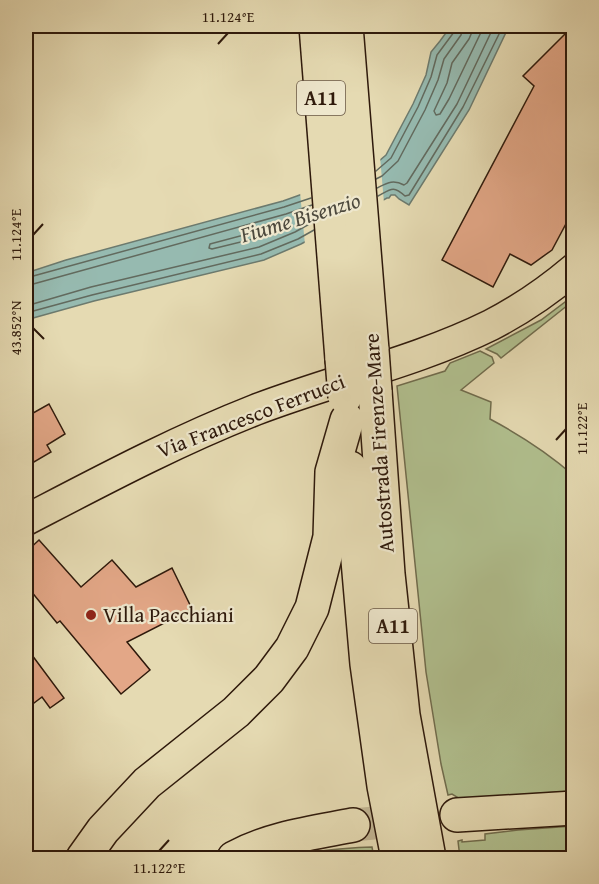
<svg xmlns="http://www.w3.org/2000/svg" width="599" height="884" viewBox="0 0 599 884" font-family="'Gentium Book Plus',serif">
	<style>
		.green { fill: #b1c08f; stroke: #706c4d; stroke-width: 1.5 }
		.water { fill: #96bab0; stroke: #6c7a6e; stroke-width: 1.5 }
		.pier { fill: #e5dab2 }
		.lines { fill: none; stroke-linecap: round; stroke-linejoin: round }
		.shore { stroke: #626a5e; stroke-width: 1.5 }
		.building { fill: #e3a787; stroke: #2e190b; stroke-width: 1.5 }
		.motorway-tunnel { stroke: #c0b391; stroke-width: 33; stroke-dasharray: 33 16; stroke-linecap: butt }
		.primary-casing { stroke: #2e190b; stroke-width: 33 }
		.motorway-casing { stroke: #2e190b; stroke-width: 36 }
		.primary { stroke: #e5dab2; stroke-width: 30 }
		.motorway { stroke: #e5dab2; stroke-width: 33 }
		.motorway-bridge-casing { stroke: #2e190b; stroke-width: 36; stroke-linecap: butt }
		.motorway-bridge { stroke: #e5dab2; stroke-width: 33 }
		.ticks { fill: none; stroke: #2e190b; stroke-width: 2 }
		.poi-dot { fill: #8f2418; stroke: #eee7cd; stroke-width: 2 }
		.labels { text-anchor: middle; stroke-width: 4.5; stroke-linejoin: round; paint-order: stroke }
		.shield { fill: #eee7cd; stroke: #685745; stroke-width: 1.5 }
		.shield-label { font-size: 20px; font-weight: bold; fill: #2e190b }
		.street-label { font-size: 21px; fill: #2e190b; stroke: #eee7cd }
		.poi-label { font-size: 21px; fill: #2e190b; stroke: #eee7cd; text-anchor: start }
		.water-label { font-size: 22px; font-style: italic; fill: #4d493d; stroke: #eee7cd }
		.neatline { fill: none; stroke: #2e190b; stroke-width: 2 }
		.ticks-label { font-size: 15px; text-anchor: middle; fill: #2e190b }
	</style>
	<rect width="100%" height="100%" fill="#e5dab2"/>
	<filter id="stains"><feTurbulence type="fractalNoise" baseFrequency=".00333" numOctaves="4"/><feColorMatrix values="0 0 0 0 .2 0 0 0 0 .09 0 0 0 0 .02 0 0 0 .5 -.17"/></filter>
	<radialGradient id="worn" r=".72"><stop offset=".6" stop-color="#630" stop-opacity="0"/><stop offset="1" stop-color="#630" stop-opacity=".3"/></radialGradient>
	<g class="green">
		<path d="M573 296V301L501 358 497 354 486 349 541 320Z"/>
		<path d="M480 351 492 357 494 363 461 390 491 402 490 419C520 435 548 453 573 475V791L460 799 452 794 448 795 441 764 426 672 397 386 445 371 450 363Z"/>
		<path d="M573 826V858H460L458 841 462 840V842L485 840V834L518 830Z"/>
		<path d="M372 847 374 858H284C313 850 343 848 372 847Z"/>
	</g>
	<path class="water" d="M451 26H509L469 110 409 205 399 199 395 195H391L389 198H387L301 244 264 260 94 301 26 320V273L66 260 283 201 350 177 373 166 386 155 413 104 426 75 431 52 440 41Z"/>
	<path class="pier" d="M380 156 384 203 305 245 300 192 349 175 372 163Z"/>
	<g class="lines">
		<g class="shore">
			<path d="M472 26V32L469 39 452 63 447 83 434 111 436 115 440 114 449 99 484 26"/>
			<path d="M376 171 391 158 418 107 431 77 437 55 454 32 456 26"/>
			<path d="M376 179 382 176 398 161 425 110 438 80 444 59 461 35 463 26"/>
			<path d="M377 188C387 183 393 179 404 185L407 183 457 104 494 26"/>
			<path d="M378 196C391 189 393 185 405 196L409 195 463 107 503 26"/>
			<path d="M259 231 262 232V235L257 238 212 249 209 248 210 244Z"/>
			<path d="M26 278 284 207 311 198"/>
			<path d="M26 286 286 214 312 205"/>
			<path d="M26 306 91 287 259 247 295 232 313 222"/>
			<path d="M26 313 92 295 261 254 298 239 314 230"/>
		</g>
	</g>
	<g class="building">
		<path d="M573 26V223L568 220 552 250 531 265 510 254 493 287 442 260 534 86 523 76Z"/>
		<path d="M49 404 65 434 47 445 51 452 34 462 26 446V417Z"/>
		<path d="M39 540 81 587 112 560 136 587 172 568 192 609 127 642 150 670 121 694 60 621 57 623 26 585V552Z"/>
		<path d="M26 647 64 698 50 708 42 697 26 709Z"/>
	</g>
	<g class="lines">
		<path class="motorway-tunnel" d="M353 825 457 815"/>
		<defs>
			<path id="primary" d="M26 520C101 481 176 441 255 410 333 380 416 362 491 325 520 310 548 291 574 269"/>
			<g id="motorway">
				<path d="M316 26 342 359"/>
				<path d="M346 26 372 350"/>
				<path d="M375 391 388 574 403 715 429 858"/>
				<path d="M350 468 367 664 384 786 398 858"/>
				<path d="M457 815 574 808"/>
				<path d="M83 858 103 830 147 783 236 712 269 679 292 648 312 608 330 537 332 472 347 420"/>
				<path d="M234 858C271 838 312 833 353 825"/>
			</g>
		</defs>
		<use href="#primary" class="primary-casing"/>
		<use href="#motorway" class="motorway-casing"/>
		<use href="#primary" class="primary"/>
		<use href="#motorway" class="motorway"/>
		<defs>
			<g id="motorway-bridge">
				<path d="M372 350 375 391"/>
				<path d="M342 359 345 397"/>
			</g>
		</defs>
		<use href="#motorway-bridge" class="motorway-bridge-casing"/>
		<use href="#motorway-bridge" class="motorway-bridge"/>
	</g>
	<path class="ticks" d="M218 44 228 33M33 235 43 224M33 328 44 339M556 440 566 429M159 851 169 840"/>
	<circle class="poi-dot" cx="91" cy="615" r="6"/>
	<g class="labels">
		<g class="shield">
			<rect x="297" y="81" width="48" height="34" rx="4.5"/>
			<rect x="369" y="609" width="48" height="34" rx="4.5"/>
		</g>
		<g class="shield-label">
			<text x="321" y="105">A11</text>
			<text x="393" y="633">A11</text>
		</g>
		<g class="street-label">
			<text transform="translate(251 416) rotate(-21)" y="7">Via Francesco Ferrucci</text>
			<text transform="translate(379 443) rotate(-94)" y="7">Autostrada Firenze-Mare</text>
		</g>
		<g class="poi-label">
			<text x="103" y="622">Villa Pacchiani</text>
		</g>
		<g class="water-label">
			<text transform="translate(300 217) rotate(-17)" y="8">Fiume Bisenzio</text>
		</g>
	</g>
	<rect width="599" height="884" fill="none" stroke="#e5dab2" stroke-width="66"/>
	<rect x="33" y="33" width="533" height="818" class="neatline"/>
	<g class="ticks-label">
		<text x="228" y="22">11.124°E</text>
		<text transform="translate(16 235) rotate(-90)" y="5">11.124°E</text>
		<text transform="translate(16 328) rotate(-90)" y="5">43.852°N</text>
		<text transform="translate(582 429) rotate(-90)" y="5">11.122°E</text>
		<text x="159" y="873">11.122°E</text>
	</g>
	<rect width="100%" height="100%" filter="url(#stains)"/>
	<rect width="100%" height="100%" fill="url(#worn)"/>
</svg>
